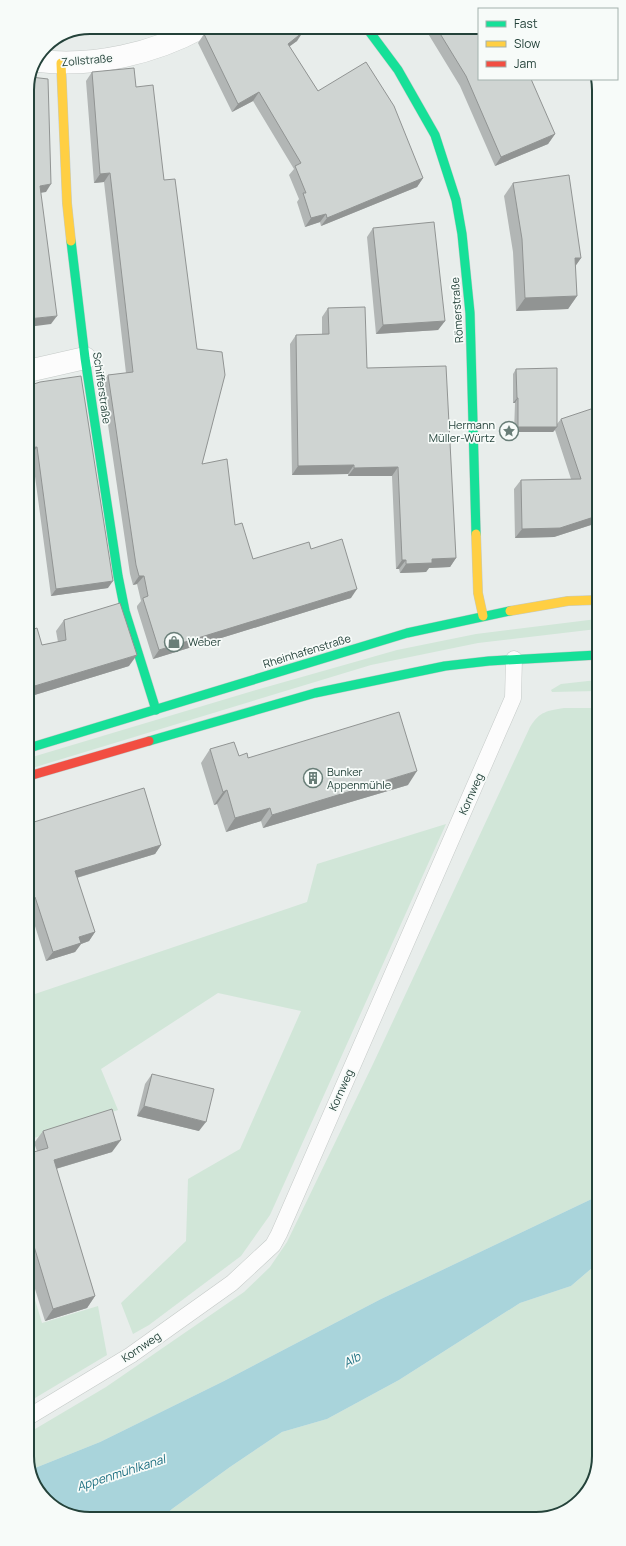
<svg xmlns="http://www.w3.org/2000/svg" width="626" height="1546" viewBox="0 0 626 1546" font-family="Manrope,sans-serif">
	<style>
		.green { fill: #d1e6d8 }
		.water { fill: #a9d4db }
		.lines { fill: none; stroke-linecap: round; stroke-linejoin: round }
		.lane-casing { stroke: #c5cac8; stroke-width: 17 }
		.street-casing { stroke: #c5cac8; stroke-width: 23 }
		.fast-casing { stroke: #c3cbc8; stroke-width: 10 }
		.slow-casing { stroke: #c3cbc8; stroke-width: 10 }
		.jam-casing { stroke: #c3cbc8; stroke-width: 10 }
		.lane { stroke: #fcfcfc; stroke-width: 16 }
		.street { stroke: #fcfcfc; stroke-width: 22 }
		.fast { stroke: #16e098; stroke-width: 9 }
		.slow { stroke: #ffcf43; stroke-width: 9 }
		.jam { stroke: #f24e42; stroke-width: 9 }
		.wall { fill: #b2b6b5 }
		.shaded-wall { fill: #919493 }
		.building { fill: #cfd4d2; stroke: #919493 }
		.labels { text-anchor: middle; stroke-width: 3.5; stroke-linejoin: round; paint-order: stroke }
		.street-label { font-size: 11px; fill: #24423a; stroke: #f7fbf9 }
		.poi-label { font-size: 11px; fill: #24423a; stroke: #f7fbf9; text-anchor: start }
		.water-label { font-size: 12px; font-style: italic; fill: #1c6f80; stroke: #f7fbf9 }
		.rim { fill: none; stroke: #24423a; stroke-width: 2 }
	</style>
	<rect width="100%" height="100%" fill="#e8edeb"/>
	<g class="green">
		<path d="M597 619V629L478 643 371 665 29 769V758L256 690 397 650 476 634Z"/>
		<path d="M597 680V691L552 692 551 690 561 684Z"/>
		<path d="M564 708H597L598 1196 381 1299 224 1381 100 1442 30 1470V1432L106 1387 244 1292 270 1267 287 1242 373 1064 530 727C540 711 547 711 564 708Z"/>
		<path d="M446 824 270 1215 241 1256 149 1325 133 1334 121 1303 186 1241 188 1179 240 1149 301 1011 218 993 101 1069 118 1110 31 1139 30 1142 29 996 307 902 317 864Z"/>
		<path d="M599 1262V1456L586 1494 556 1516 162 1518 172 1509 230 1467 282 1432 327 1419 399 1380 520 1303 571 1286Z"/>
		<path d="M30 1283 42 1323 98 1306 107 1355 30 1401Z"/>
	</g>
	<path class="water" d="M598 1196 599 1262 571 1286 520 1303 399 1380 327 1419 282 1432 230 1467 172 1509 162 1518 94 1519 67 1512 51 1506 30 1476V1470L100 1442 224 1381 381 1299Z"/>
	<g class="lines">
		<defs>
			<path id="lane" d="M30 1416 131 1355 232 1283 273 1245 279 1234 513 698 514 659"/>
			<g id="street">
				<path d="M39 61C94 67 153 54 202 27"/>
				<path d="M28 371 85 358"/>
			</g>
			<g id="fast">
				<path d="M366 27 398 70 435 135 456 200 462 234 470 313 476 534"/>
				<path d="M71 241 85 358 118 576 125 611 156 710"/>
				<path d="M149 741 315 693 445 666 489 661 597 655"/>
				<path d="M29 748 407 633 510 611"/>
			</g>
			<g id="slow">
				<path d="M61 63 67 203 71 241"/>
				<path d="M476 534 478 593 483 616"/>
				<path d="M510 611 568 601 597 600"/>
			</g>
			<path id="jam" d="M29 776 149 741"/>
		</defs>
		<use href="#lane" class="lane-casing"/>
		<use href="#street" class="street-casing"/>
		<use href="#fast" class="fast-casing"/>
		<use href="#slow" class="slow-casing"/>
		<use href="#jam" class="jam-casing"/>
		<use href="#lane" class="lane"/>
		<use href="#street" class="street"/>
		<use href="#fast" class="fast"/>
		<use href="#slow" class="slow"/>
		<use href="#jam" class="jam"/>
	</g>
	<g class="wall">
		<path d="M214 27H299L297 41 289 46 318 91 423 178 417 187 321 226 320 222 305 227 297 202 299 199 289 175 294 169 253 101 232 112 198 43 204 34 214 28Z"/>
		<path d="M424 27H479L555 134 548 144 495 166 460 86Z"/>
		<path d="M92 72 136 87 164 180 202 464 253 559 311 549 351 598 153 659 137 608V606L141 601 137 584 133 585 130 574 102 384 108 375 126 373 104 182 94 183 86 81Z"/>
		<path d="M513 183 581 258 575 266 577 296 568 309 516 311 513 252 504 196Z"/>
		<path d="M373 228 445 321 438 330 376 334 367 237Z"/>
		<path d="M328 308 367 368 456 558 450 567 429 568 426 572 400 573 399 569H396L392 476H348V474L292 475 290 344 296 335 322 334V317Z"/>
		<path d="M516 369 557 424 561 419 597 523 554 537 515 538 514 489 521 480 571 479 555 430 553 432H514L515 403H513V374Z"/>
		<path d="M28 386 108 588 51 596 32 454 28 455Z"/>
		<path d="M64 620 129 666 28 697V631L42 645 58 642 56 631Z"/>
		<path d="M210 749 248 758 408 785 263 828 261 821 226 832 217 804 214 805 201 763Z"/>
		<path d="M29 821 34 822 161 845 155 854 77 878 95 932 89 941 81 944 75 952 46 961 29 907Z"/>
		<path d="M152 1074 199 1131 137 1116 145 1084Z"/>
		<path d="M43 1131 112 1152 56 1169 95 1296 87 1308 45 1321 30 1273V1153L37 1151 34 1143Z"/>
	</g>
	<g class="shaded-wall">
		<path d="M303 32 297 41 282 52 288 44Z"/>
		<path d="M259 92 253 101 232 112 238 104Z"/>
		<path d="M555 134 548 144 495 166 501 157Z"/>
		<path d="M110 173 104 182 94 183 100 174Z"/>
		<path d="M423 178 417 187 321 226 327 218Z"/>
		<path d="M51 184 46 192 34 194 40 186Z"/>
		<path d="M326 214 320 222 305 227 311 218Z"/>
		<path d="M575 258H581L572 271Z"/>
		<path d="M577 296 568 309 516 311 525 298Z"/>
		<path d="M57 316 51 324 28 327V319Z"/>
		<path d="M445 321 438 330 376 334 383 325Z"/>
		<path d="M517 398H518L515 403H513Z"/>
		<path d="M518 427H557L553 432H514Z"/>
		<path d="M37 447 32 454 28 455V448Z"/>
		<path d="M354 465 348 474 292 475 298 466Z"/>
		<path d="M398 467 392 476H348L354 468Z"/>
		<path d="M597 516V523L554 537 515 538 522 529Z"/>
		<path d="M456 558 450 567 429 568 426 572 400 573 406 564 432 559Z"/>
		<path d="M402 560H406L399 569H396Z"/>
		<path d="M139 576H144L137 584 133 585Z"/>
		<path d="M113 581 108 588 51 596 56 589Z"/>
		<path d="M357 589 351 598 153 659 159 650Z"/>
		<path d="M137 655 129 666 28 697V688Z"/>
		<path d="M417 771 408 785 263 828 272 815Z"/>
		<path d="M227 790 217 804 214 805 223 792Z"/>
		<path d="M270 808 261 821 226 832 235 818Z"/>
		<path d="M161 845 155 854 69 880 75 871Z"/>
		<path d="M35 897 29 905V898Z"/>
		<path d="M95 932 89 941 81 944 75 952 46 961 53 952 79 937Z"/>
		<path d="M144 1106 206 1122 199 1131 137 1116Z"/>
		<path d="M121 1140 112 1152 45 1172 54 1160Z"/>
		<path d="M95 1296 87 1308 45 1321 53 1309Z"/>
	</g>
	<g class="building">
		<path d="M216 27H299L303 32 288 44 318 91 366 62 394 106 423 178 327 218 326 214 311 218 303 193H306L295 166 301 163 259 92 238 104 204 34Z"/>
		<path d="M436 27H479V79H531L555 134 501 157 466 76Z"/>
		<path d="M134 68 136 87 153 85 164 180 175 179 197 349 222 352 225 375 202 464 227 459 235 525 242 523 253 559 309 542 311 549 342 539 357 589 159 650 143 599V598L148 596 144 576H139L136 565 108 375 133 372 110 173 100 174 92 72Z"/>
		<path d="M31 77 48 79 51 184 40 186 57 316 28 319 27 86Z"/>
		<path d="M569 175 581 258H575L577 296 525 298 522 239 513 183Z"/>
		<path d="M434 222 445 321 383 325 373 228Z"/>
		<path d="M365 307 367 368 446 366 456 558 432 559V563L406 564V560H402L398 467 354 468V465L298 466 296 335 329 334 328 308Z"/>
		<path d="M557 368V427H518V398H517L516 369Z"/>
		<path d="M81 376 113 581 56 589 37 447 28 448V386L40 382Z"/>
		<path d="M597 407V516L560 528 522 529 521 480 581 479 561 419Z"/>
		<path d="M120 603 137 655 28 688V631L37 628 42 645 66 640 64 620Z"/>
		<path d="M399 712 417 771 272 815 270 808 235 818 227 790 223 792 210 749 234 742 239 756 247 753 248 758Z"/>
		<path d="M144 788 161 845 75 871 95 932 79 937 81 943 53 952 35 897 29 898V821L33 819 34 822Z"/>
		<path d="M152 1074 214 1089 206 1122 144 1106Z"/>
		<path d="M112 1109 121 1140 54 1160 95 1296 53 1309 30 1233V1153L48 1148 43 1131Z"/>
	</g>
	<defs>
		<symbol id="sight-ring" viewBox="-11 -11 22 22"><circle r="9.5" fill="#f7fbf9" stroke="#697e78" stroke-width="1.5"/><path d="M0-6L1.8-2.2L6-1.7L2.9 1.2L3.7 5.4L0 3.3L-3.7 5.4L-2.9 1.2L-6-1.7L-1.8-2.2Z" fill="#697e78"/></symbol>
		<symbol id="shop-ring" viewBox="-11 -11 22 22"><circle r="9.5" fill="#f7fbf9" stroke="#697e78" stroke-width="1.5"/><path d="M-5-2.5h2.3a2.7 3.5 0 0 1 5.4 0H5L5.5 6h-11ZM-1.5-2.5h3a1.5 2.3 0 0 0-3 0Z" fill="#697e78"/></symbol>
		<symbol id="building-ring" viewBox="-11 -11 22 22"><circle r="9.5" fill="#f7fbf9" stroke="#697e78" stroke-width="1.5"/><path d="M-4-6H4V6H1V3H-1V6H-4ZM-2.5-4.3h1.7v1.8h-1.7ZM.8-4.3h1.7v1.8H.8ZM-2.5-1h1.7V.8h-1.7ZM.8-1h1.7V.8H.8Z" fill="#697e78"/></symbol>
	</defs>
	<g fill-rule="evenodd">
		<use href="#sight-ring" x="498" y="420" width="22" height="22"/>
		<use href="#shop-ring" x="163" y="631" width="22" height="22"/>
		<use href="#building-ring" x="302" y="767" width="22" height="22"/>
	</g>
	<g class="labels">
		<g class="street-label">
			<text transform="translate(87 60) rotate(-5)" y="4">Zollstraße</text>
			<text transform="translate(457 310) rotate(-94)" y="4">Römerstraße</text>
			<text transform="translate(102 388) rotate(82)" y="4">Schifferstraße</text>
			<text transform="translate(307 651) rotate(-17)" y="4">Rheinhafenstraße</text>
			<text transform="translate(471 794) rotate(-66)" y="4">Kornweg</text>
			<text transform="translate(341 1090) rotate(-66)" y="4">Kornweg</text>
			<text transform="translate(141 1347) rotate(-34)" y="4">Kornweg</text>
		</g>
		<g class="poi-label">
			<text x="495" y="429" text-anchor="end">Hermann<tspan x="495" dy="13">Müller-Würtz</tspan></text>
			<text x="188" y="646">Weber</text>
			<text x="327" y="776">Bunker<tspan x="327" dy="13">Appenmühle</tspan></text>
		</g>
		<g class="water-label">
			<text transform="translate(352 1360) rotate(-28)" y="4">Alb</text>
			<text transform="translate(121 1473) rotate(-18)" y="4">Appenmühlkanal</text>
		</g>
	</g>
	<path d="M0 0H626V1546H0ZM90 34H536A56 56 0 0 1 592 90V1456A56 56 0 0 1 536 1512H90A56 56 0 0 1 34 1456V90A56 56 0 0 1 90 34Z" fill="#f7fbf9" fill-rule="evenodd"/>
	<path class="rim" d="M90 34H536A56 56 0 0 1 592 90V1456A56 56 0 0 1 536 1512H90A56 56 0 0 1 34 1456V90A56 56 0 0 1 90 34Z"/>
	<rect x="478" y="8" width="140" height="72" fill="#f7fbf9" stroke="#a3b1ad"/>
	<rect x="486" y="21" width="20" height="6" fill="#16e098" stroke="#a3b1ad"/>
	<text x="514" y="28" font-size="12" fill="#24423a">Fast</text>
	<rect x="486" y="41" width="20" height="6" fill="#ffcf43" stroke="#a3b1ad"/>
	<text x="514" y="48" font-size="12" fill="#24423a">Slow</text>
	<rect x="486" y="61" width="20" height="6" fill="#f24e42" stroke="#a3b1ad"/>
	<text x="514" y="68" font-size="12" fill="#24423a">Jam</text>
</svg>
